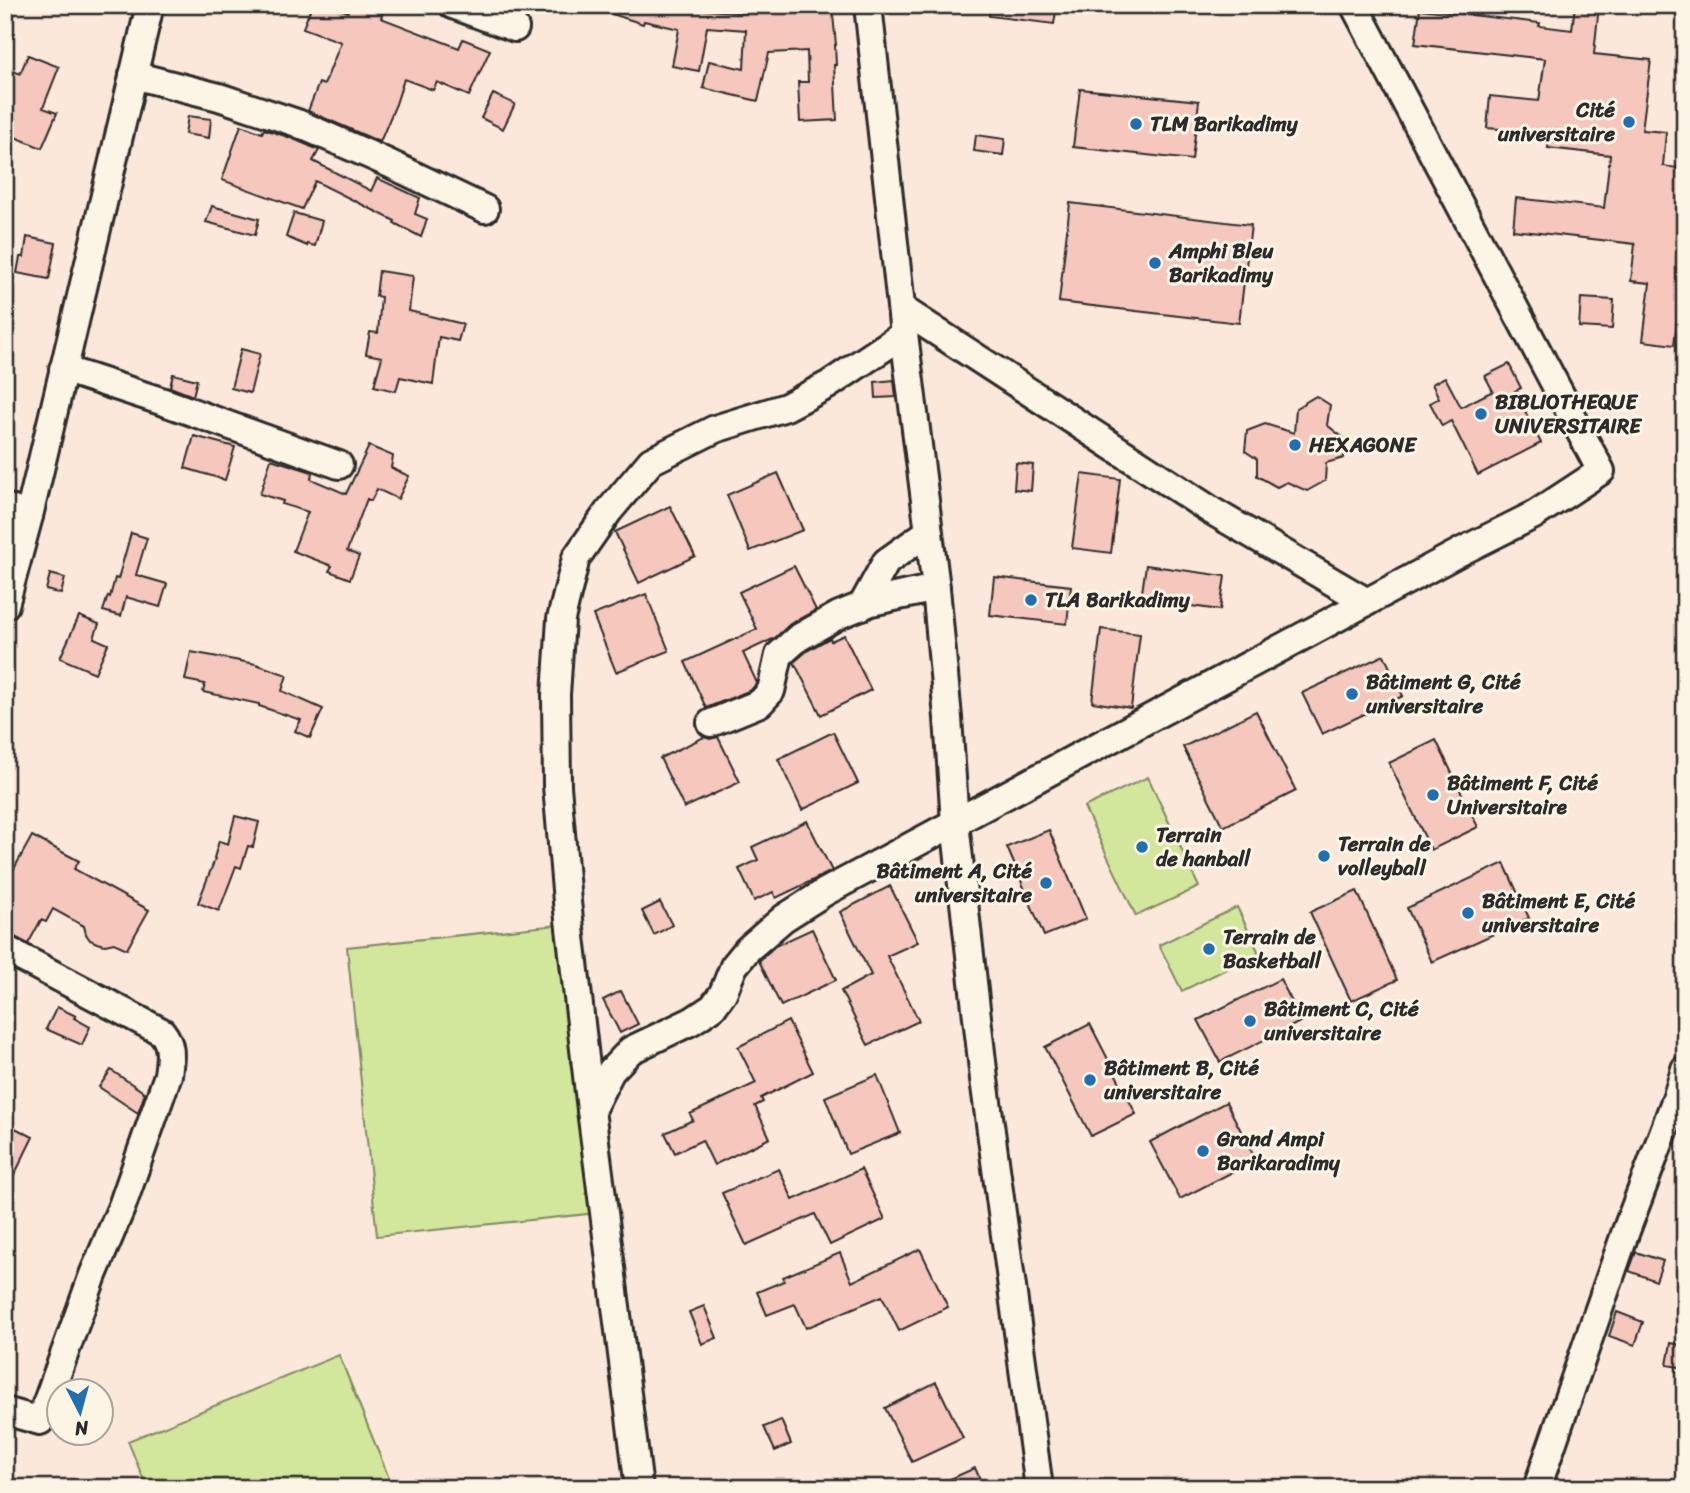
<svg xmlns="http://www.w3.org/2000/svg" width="1690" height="1493" viewBox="0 0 1690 1493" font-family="Sriracha,sans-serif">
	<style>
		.green { fill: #d3e79c; stroke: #7f8964; stroke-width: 2 }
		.building { fill: #f5c7bd; stroke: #2b2b2b; stroke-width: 2 }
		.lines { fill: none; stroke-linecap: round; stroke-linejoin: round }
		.minor-casing { stroke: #2b2b2b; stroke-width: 32 }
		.minor { stroke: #fcf5e5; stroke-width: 26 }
		.poi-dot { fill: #1f6fb2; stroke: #fcf5e5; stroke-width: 2.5 }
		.labels { text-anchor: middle; stroke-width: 6; stroke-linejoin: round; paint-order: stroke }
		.poi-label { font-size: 21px; font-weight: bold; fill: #2b2b2b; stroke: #fcf5e5; text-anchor: start }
	</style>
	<rect width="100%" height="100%" fill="#fbe8da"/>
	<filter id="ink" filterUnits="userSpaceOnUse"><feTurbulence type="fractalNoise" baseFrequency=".0143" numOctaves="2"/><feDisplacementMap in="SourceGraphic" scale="14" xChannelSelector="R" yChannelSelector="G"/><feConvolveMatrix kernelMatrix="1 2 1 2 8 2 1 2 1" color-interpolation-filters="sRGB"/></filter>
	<g filter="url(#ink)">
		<g class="green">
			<path d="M1148 777 1199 887 1136 916 1084 807Z"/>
			<path d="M1237 907 1259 953 1182 991 1159 945Z"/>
			<path d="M567 924 597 1213 377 1236 347 947Z"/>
			<path d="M339 1355 393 1488H147L128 1441Z"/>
		</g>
		<g class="building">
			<path d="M312 5H329L348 12 350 5H367L383 11 381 18 459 48 463 39 490 50 469 96 437 82 433 90 404 79 396 104 380 142 308 111 319 83 324 85 341 42 303 28Z"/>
			<path d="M597 5H695L694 9 747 13V11L788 12V5H832L836 45H835L836 65H834L837 120 800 122 798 82H808L807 51 769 53 758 101 703 88 709 61 744 69 746 30 707 27 699 71 672 66 679 29 644 21 643 24 606 12V10L597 7Z"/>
			<path d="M990 5H1057L1054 24 989 16Z"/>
			<path d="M1575 5H1599L1594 54 1651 60 1642 130 1666 132 1663 166 1685 169V256L1674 345 1643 341 1650 283 1631 281 1635 244 1513 230 1516 198 1604 208 1610 155 1548 148 1550 133 1487 128 1490 96 1539 101 1545 59 1415 44 1420 9 1540 23 1539 26 1572 30Z"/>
			<path d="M28 55 59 67 43 108 57 113 42 148 5 133V67L20 74Z"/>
			<path d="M1080 89 1199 101 1192 160 1073 147Z"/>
			<path d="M493 94 515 104 503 129 481 118Z"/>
			<path d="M188 116 211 119 209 138 185 134Z"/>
			<path d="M241 125 262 133 264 129 291 138 319 150 313 161 371 191 377 178 420 198 415 214 427 219 421 237 394 223 395 221 315 181 302 209 222 180Z"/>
			<path d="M976 135 1005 139 1003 155 974 151Z"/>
			<path d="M1070 203 1251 225 1239 323 1059 302Z"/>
			<path d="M212 206 259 219 255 235 206 222Z"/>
			<path d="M294 213 322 221 315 246 307 244V246L286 237Z"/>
			<path d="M27 237 56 243 49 279 17 273 20 257H24Z"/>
			<path d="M379 271 413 276 409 311 463 324 458 341 439 337 433 384 400 377 396 391 374 386 382 357 366 354 370 332 378 333 381 297 376 296Z"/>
			<path d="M1581 298 1614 300 1612 329 1579 327Z"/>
			<path d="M241 349 260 354 250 393 231 388Z"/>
			<path d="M1509 364 1521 388 1515 391 1541 443 1478 475 1451 421 1442 426 1430 403 1439 398 1432 384 1445 377 1461 407 1493 391 1485 376Z"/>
			<path d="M173 374 197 380 193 396 170 387Z"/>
			<path d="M894 380 896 397 876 398 875 382Z"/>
			<path d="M1316 396 1330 405 1327 425 1345 439 1344 458 1326 463 1325 481 1307 491 1287 482 1277 487 1257 476V459L1245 451 1247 431 1265 424 1294 433 1296 408Z"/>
			<path d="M194 436 235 447 225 480 185 468Z"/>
			<path d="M369 446 393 456 391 468 409 476 398 499 377 489 371 501 367 499 347 551 359 556 350 579 329 571 332 566 293 551 308 512 282 504 283 501 260 494 271 459 312 472 311 479 346 494Z"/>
			<path d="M1016 463 1033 465 1031 491 1014 489Z"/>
			<path d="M778 473 803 530 750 551 727 495Z"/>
			<path d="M1082 474 1120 479 1111 553 1072 548Z"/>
			<path d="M670 506 695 556 639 583 615 532Z"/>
			<path d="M131 533 147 538 136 575 167 584 160 607 126 597 121 616 103 611 108 596 110 597 115 578 118 579Z"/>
			<path d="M1146 565 1225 576 1220 610 1141 599Z"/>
			<path d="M794 566 816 610 790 624 775 638 743 653 757 683 751 690 706 708 685 662 757 629 739 592Z"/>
			<path d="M50 574 65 578 61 594 46 590Z"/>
			<path d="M994 577 1071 586 1067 624 990 615Z"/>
			<path d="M646 594 669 651 616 672 593 615Z"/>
			<path d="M79 616 99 624 94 638 108 644 95 673 60 658Z"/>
			<path d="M1101 629 1140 634 1131 708 1092 702Z"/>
			<path d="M844 635 871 690 821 715 794 662 807 651 830 638 831 641Z"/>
			<path d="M191 652 256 664 287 675 282 691 323 709 310 738 295 731 301 720 259 706V704L203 692 205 684 185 680Z"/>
			<path d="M1384 655 1403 696 1322 734 1302 693Z"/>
			<path d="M1256 711 1296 791 1223 827 1183 747Z"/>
			<path d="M833 732 858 783 802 810 778 759Z"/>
			<path d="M704 737 710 739 718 737 740 782 684 808 660 758Z"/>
			<path d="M1436 740 1478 827 1431 850 1389 763Z"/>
			<path d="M235 816 259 822 253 847 248 846 241 868 236 866 219 911 198 903 215 859 214 858 219 841 228 844Z"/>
			<path d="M807 821 832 871 776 898 773 892 754 901 739 869 758 860 752 847Z"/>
			<path d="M1049 830 1086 919 1044 936 1007 847Z"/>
			<path d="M32 836 79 861 74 869 149 910 127 949 114 943 105 945 97 943 90 940 86 934 84 926 53 909 46 922 41 920 28 944 5 932V885Z"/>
			<path d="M1504 863 1529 918 1432 962 1407 908Z"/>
			<path d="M890 886 918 942 887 956 919 1021 868 1045 841 991 871 975 840 912Z"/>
			<path d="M1357 891 1397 980 1351 1001 1310 912Z"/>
			<path d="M660 902 672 925 654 935 642 911Z"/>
			<path d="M812 929 836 980 781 1006 759 961 775 946Z"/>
			<path d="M1280 979 1302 1021 1220 1062 1198 1020Z"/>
			<path d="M621 991 638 1024 620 1033 603 1000Z"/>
			<path d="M57 1007 76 1016 74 1018 90 1027 82 1045 46 1029Z"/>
			<path d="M788 1021 813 1072 761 1098 763 1102 755 1106 770 1138 714 1165 702 1140 675 1153 665 1133 693 1120 690 1114 756 1083 738 1047Z"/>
			<path d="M1090 1024 1136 1114 1091 1136 1045 1047Z"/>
			<path d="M111 1070 145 1093 138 1113 99 1087Z"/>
			<path d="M877 1075 900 1133 848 1154 825 1097Z"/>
			<path d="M1226 1102 1256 1160 1180 1199 1150 1142Z"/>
			<path d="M5 1123 33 1137 5 1194Z"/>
			<path d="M779 1169 793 1200 861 1169 885 1219 830 1245 815 1214 746 1245 722 1193Z"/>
			<path d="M920 1249 948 1307 899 1331 882 1296 806 1328 795 1304 767 1315 757 1292 784 1281 783 1277 840 1253 852 1282Z"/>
			<path d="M1636 1252 1663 1261 1656 1281 1629 1271Z"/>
			<path d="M704 1306 717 1338 702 1344 689 1312Z"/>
			<path d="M1617 1312 1643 1322 1635 1345 1609 1336Z"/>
			<path d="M1671 1343 1685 1346V1368L1667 1365Z"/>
			<path d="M936 1382 963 1438 912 1462 885 1408Z"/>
			<path d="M781 1420 791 1444 775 1451 764 1427Z"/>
			<path d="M975 1468 984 1488H930Z"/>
		</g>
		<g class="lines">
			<defs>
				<g id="minor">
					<path d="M453 5 515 28"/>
					<path d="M868 5 904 334 936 588 948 718 955 823 984 1079 1039 1488"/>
					<path d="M133 75 219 97 297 123 388 163 485 209"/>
					<path d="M902 309 1212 511 1367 602"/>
					<path d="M63 369 167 403 339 465"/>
					<path d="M5 507 29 516"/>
					<path d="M5 605 29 516 150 5"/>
					<path d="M862 606 886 562 928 532"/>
					<path d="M711 723 760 703 771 691 779 655 798 638 839 615 871 602 936 588"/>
					<path d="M5 949 162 1032C173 1046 170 1058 168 1075L122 1206 93 1275 40 1421 5 1411"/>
					<path d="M591 1110 611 1071 631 1050 692 1021 713 1007 723 993 734 966 748 949 784 918 825 892 1462 551 1534 515 1601 471 1354 5"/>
					<path d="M639 1488 591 1110 567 902 557 786 556 695 561 619 576 558 608 512 651 461 715 429 786 407 828 385 904 334"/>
					<path d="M1537 1488 1626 1231 1677 1096 1685 1069"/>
				</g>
			</defs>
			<use href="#minor" class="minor-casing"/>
			<use href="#minor" class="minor"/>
		</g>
	</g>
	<g class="poi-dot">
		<circle cx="1629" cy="122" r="7"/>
		<circle cx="1136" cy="124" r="7"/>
		<circle cx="1155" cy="263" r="7"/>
		<circle cx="1481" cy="414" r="7"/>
		<circle cx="1295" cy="445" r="7"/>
		<circle cx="1031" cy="600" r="7"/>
		<circle cx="1352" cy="694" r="7"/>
		<circle cx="1433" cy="795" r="7"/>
		<circle cx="1142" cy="847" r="7"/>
		<circle cx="1324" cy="856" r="7"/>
		<circle cx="1046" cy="883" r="7"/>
		<circle cx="1468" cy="913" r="7"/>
		<circle cx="1209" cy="949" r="7"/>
		<circle cx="1250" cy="1021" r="7"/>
		<circle cx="1090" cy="1080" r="7"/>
		<circle cx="1203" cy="1151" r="7"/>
	</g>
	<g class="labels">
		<g class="poi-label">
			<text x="1615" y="117" text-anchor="end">Cité<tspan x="1615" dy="24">universitaire</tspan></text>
			<text x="1150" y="131">TLM Barikadimy</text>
			<text x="1169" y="258">Amphi Bleu<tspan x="1169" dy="24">Barikadimy</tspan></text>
			<text x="1495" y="409">BIBLIOTHEQUE<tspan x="1495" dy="24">UNIVERSITAIRE</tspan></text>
			<text x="1309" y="452">HEXAGONE</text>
			<text x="1045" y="607">TLA Barikadimy</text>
			<text x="1366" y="689">Bâtiment G, Cité<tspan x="1366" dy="24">universitaire</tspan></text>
			<text x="1447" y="790">Bâtiment F, Cité<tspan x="1447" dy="24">Universitaire</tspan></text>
			<text x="1156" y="842">Terrain<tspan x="1156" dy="24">de hanball</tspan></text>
			<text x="1338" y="851">Terrain de<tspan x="1338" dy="24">volleyball</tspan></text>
			<text x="1032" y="878" text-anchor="end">Bâtiment A, Cité<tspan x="1032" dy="24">universitaire</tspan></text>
			<text x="1482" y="908">Bâtiment E, Cité<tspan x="1482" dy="24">universitaire</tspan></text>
			<text x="1223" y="944">Terrain de<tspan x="1223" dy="24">Basketball</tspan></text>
			<text x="1264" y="1016">Bâtiment C, Cité<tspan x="1264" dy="24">universitaire</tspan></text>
			<text x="1104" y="1075">Bâtiment B, Cité<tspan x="1104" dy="24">universitaire</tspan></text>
			<text x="1217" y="1146">Grand Ampi<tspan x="1217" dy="24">Barikaradimy</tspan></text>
		</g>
	</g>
	<rect width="1690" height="1493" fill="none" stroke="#fcf5e5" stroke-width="28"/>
	<rect x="14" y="14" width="1662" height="1465" fill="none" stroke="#2b2b2b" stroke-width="2.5" filter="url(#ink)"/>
	<g transform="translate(80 1412) rotate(174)"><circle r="33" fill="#fcf5e5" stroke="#a8a49b" stroke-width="2"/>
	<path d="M0-5L12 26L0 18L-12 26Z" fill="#1f6fb2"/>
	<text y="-10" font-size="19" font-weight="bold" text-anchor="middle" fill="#2b2b2b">N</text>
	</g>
</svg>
